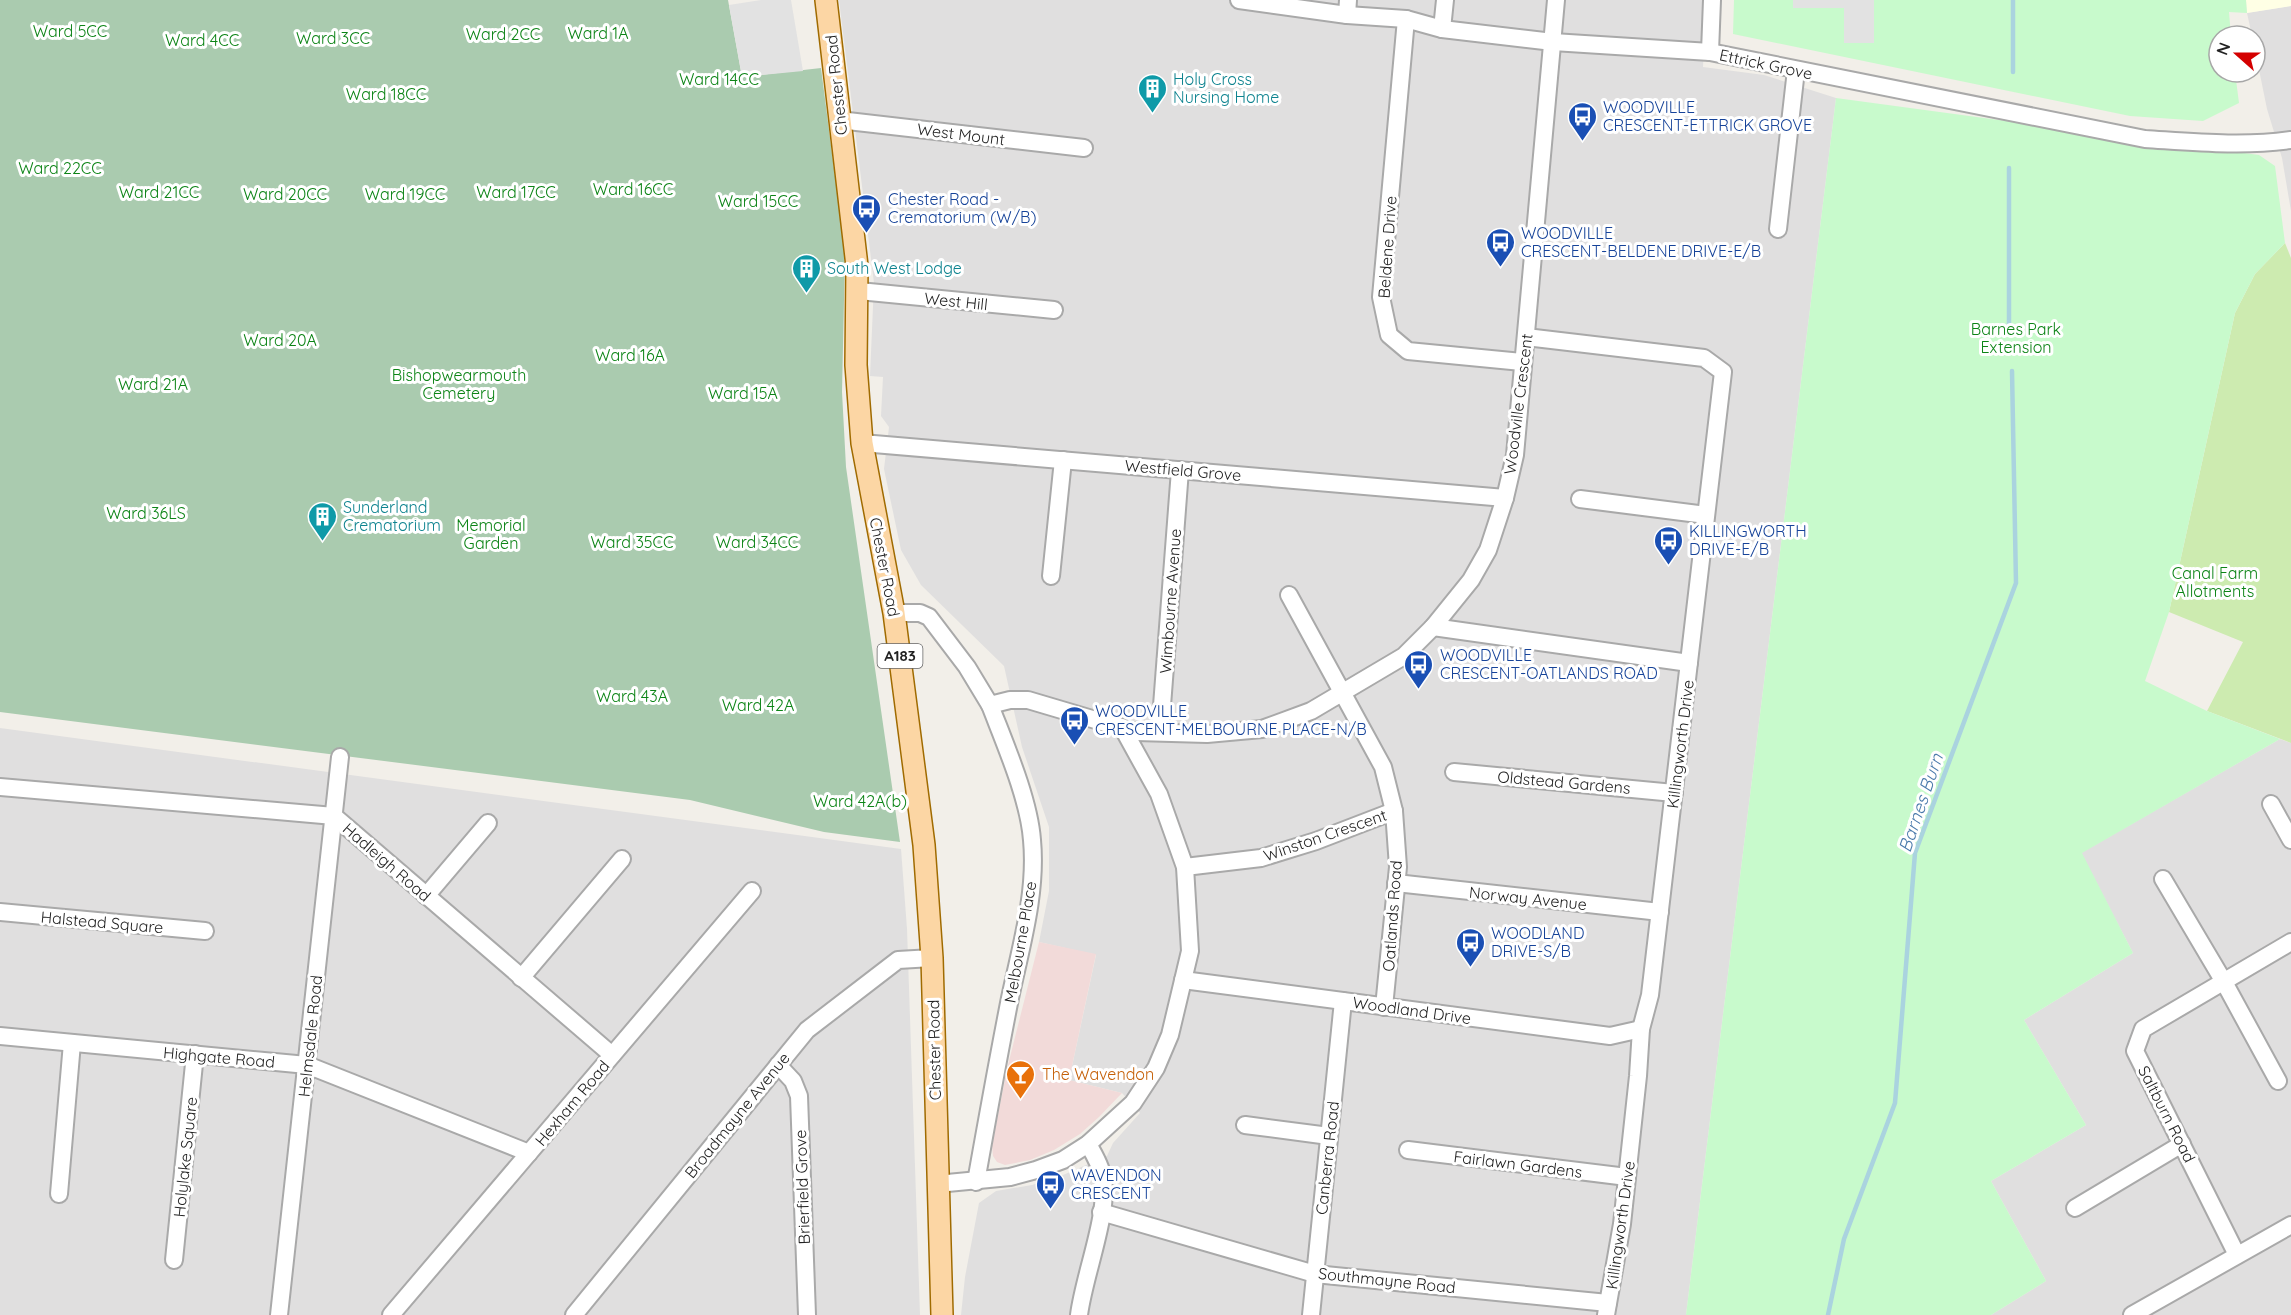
<svg xmlns="http://www.w3.org/2000/svg" width="2291" height="1315" viewBox="0 0 2291 1315" font-family="Quicksand,sans-serif">
	<style>
		.residential { fill: #e0dfdf }
		.commercial { fill: #f2dad9 }
		.education { fill: #ffffe5 }
		.grass { fill: #cdebb0 }
		.cemetery { fill: #aacbaf }
		.park { fill: #c8facc }
		.parking { fill: #e2e2e2 }
		.lines { fill: none; stroke-linecap: round; stroke-linejoin: round }
		.stream { stroke: #aad3df; stroke-width: 4.5 }
		.minor-casing { stroke: #a9a9a9; stroke-width: 20 }
		.major-casing { stroke: #a06b00; stroke-width: 24 }
		.minor { stroke: #fff; stroke-width: 16 }
		.major { stroke: #fcd6a4; stroke-width: 21 }
		.labels { text-anchor: middle; stroke-width: 6; stroke-linejoin: round; paint-order: stroke }
		.shield { fill: #fff; stroke: #646464; stroke-width: 1.5 }
		.shield-label { font-size: 15px; font-weight: bold; fill: #222 }
		.park-label { font-size: 16px; fill: #0c8416; stroke: #fff }
		.street-label { font-size: 16px; fill: #222; stroke: #fff }
		.culture-label { font-size: 16px; fill: #0d838f; stroke: #fff; text-anchor: start }
		.transit-label { font-size: 16px; fill: #164399; stroke: #fff; text-anchor: start }
		.food-label { font-size: 16px; fill: #c56008; stroke: #fff; text-anchor: start }
		.water-label { font-size: 18px; font-style: italic; fill: #4a7aab; stroke: #fff }
	</style>
	<rect width="100%" height="100%" fill="#f2efe9"/>
	<g class="residential">
		<path d="M839 0H1706L1703 67 1764 75 1836 98 1686 1315H961L965 1277 979 1203 996 1191 1032 1185 1063 1175 1107 1156 1113 1143 1140 1113 1122 1093 1069 1080 1096 955 1039 942 1049 891V827L1022 747 1004 666 921 585 901 550 884 469 889 427 881 416 883 377 870 376 874 283Z"/>
		<path d="M2291 6V211L2282 158 2267 109 2255 50V36H2252L2247 13Z"/>
		<path d="M0 728 901 849 907 929 920 1315H0Z"/>
		<path d="M2280 739 2291 743V1315H1991L2046 1281 1991 1181 2086 1125 2024 1020 2133 953 2081 853Z"/>
	</g>
	<path class="commercial" d="M1039 942 1096 954 1069 1080 1122 1093 1099 1117 1080 1134 1054 1150 1030 1160 1005 1165 997 1162 993 1156 992 1146 1007 1069Z"/>
	<path class="education" d="M2246 0H2291V6L2247 13Z"/>
	<path class="grass" d="M2285 243 2291 258V743L2207 711 2243 642 2169 612 2235 313 2255 274Z"/>
	<path class="cemetery" d="M0 0H728L742 77 821 68 845 254 842 392 846 467 900 842 824 832 690 800 0 712Z"/>
	<g class="park">
		<path d="M1734 0H2246L2247 13 2229 12 2231 36H2219V72H2235L2239 103 2203 121 2130 116 1733 34Z"/>
		<path d="M1836 98 2259 155 2275 166 2285 243 2255 274 2235 313 2169 612 2145 681 2207 711 2280 739 2082 853 2133 953 2024 1020 2086 1125 1991 1181 2046 1281 1991 1315H1686Z"/>
	</g>
	<g class="parking">
		<path d="M761 0H791L803 71 742 77 729 5Z"/>
		<path d="M1793 0H1874V43H1844V8H1793Z"/>
	</g>
	<g class="lines">
		<g class="stream">
			<path d="M2013 72V0"/>
			<path d="M2009 168V327"/>
			<path d="M1828 1315 1844 1239 1895 1103 1915 853 2016 583 2012 371"/>
		</g>
		<defs>
			<g id="minor">
				<path d="M1239 0 1347 15 1406 19 1442 29 1553 42 1710 52 2145 139C2193 142 2243 147 2291 140"/>
				<path d="M1347 15 1348 0"/>
				<path d="M1406 19 1381 297 1389 335 1408 351 1522 362"/>
				<path d="M1442 29 1445 0"/>
				<path d="M1710 52 1712 0"/>
				<path d="M839 120 1084 148"/>
				<path d="M1778 229 1796 70"/>
				<path d="M859 291 1054 310"/>
				<path d="M1526 337 1704 358 1723 372 1650 995 1641 1029 1638 1076 1622 1224 1606 1315"/>
				<path d="M862 443 1505 498"/>
				<path d="M1580 499 1706 515"/>
				<path d="M1051 576 1063 460"/>
				<path d="M1289 595 1383 767 1394 811 1398 867 1384 1007"/>
				<path d="M894 613H920L929 617 967 667 990 705 1010 700H1028L1136 732 1207 734 1262 729 1311 711 1404 656 1433 627 1471 580 1488 550 1505 498 1515 455 1556 0"/>
				<path d="M1433 627 1689 663"/>
				<path d="M1160 732 1180 470"/>
				<path d="M1454 772 1674 793"/>
				<path d="M0 787 334 816 612 1055"/>
				<path d="M2271 804 2291 840"/>
				<path d="M1185 867 1261 858 1316 841 1394 811"/>
				<path d="M2163 879 2224 982 2278 1081"/>
				<path d="M1396 883 1660 912"/>
				<path d="M426 896 488 823"/>
				<path d="M0 912 205 931"/>
				<path d="M521 978 622 859"/>
				<path d="M1183 980 1610 1036 1641 1029"/>
				<path d="M0 1036 307 1065 529 1153"/>
				<path d="M778 1065 793 1081 799 1096 807 1315"/>
				<path d="M1245 1125 1329 1136"/>
				<path d="M1408 1150 1627 1177"/>
				<path d="M976 1182C987 1120 998 1059 1010 998 1021 946 1037 893 1032 840 1029 799 1005 744 990 705"/>
				<path d="M937 1184 1010 1177 1036 1170 1063 1160 1088 1144 1133 1103 1156 1068 1170 1035 1190 951 1185 867 1159 794 1122 727"/>
				<path d="M59 1194 72 1043"/>
				<path d="M2075 1208 2182 1144"/>
				<path d="M1101 1212 1315 1274 1608 1303"/>
				<path d="M2237 1255 2135 1051 2143 1029 2291 942"/>
				<path d="M174 1260 195 1054"/>
				<path d="M279 1315 340 757"/>
				<path d="M391 1315 752 891"/>
				<path d="M574 1315 807 1030 898 960 932 958"/>
				<path d="M1079 1315C1084 1275 1109 1215 1103 1178 1101 1166 1094 1154 1088 1144"/>
				<path d="M1311 1315 1343 1001"/>
				<path d="M2132 1315 2291 1225"/>
			</g>
			<path id="major" d="M826 0 857 266 856 365 862 443 894 613 924 845 932 958 942 1315"/>
		</defs>
		<use href="#minor" class="minor-casing"/>
		<use href="#major" class="major-casing"/>
		<use href="#minor" class="minor"/>
		<use href="#major" class="major"/>
	</g>
	<defs>
		<symbol id="building-pin" viewBox="-11 -11 22 30"><path d="M0 17L-7.5 6A9.5 9.5 0 1 1 7.5 6Z" fill="#0f9aa8" stroke="#fff"/><path d="M-4-6H4V6H1V3H-1V6H-4ZM-2.5-4.3h1.7v1.8h-1.7ZM.8-4.3h1.7v1.8H.8ZM-2.5-1h1.7V.8h-1.7ZM.8-1h1.7V.8H.8Z" fill="#fff"/></symbol>
		<symbol id="bus-pin" viewBox="-11 -11 22 30"><path d="M0 17L-7.5 6A9.5 9.5 0 1 1 7.5 6Z" fill="#1a4fb4" stroke="#fff"/><path d="M-5-6H5V4H4V6H2V4H-2V6H-4V4H-5ZM-3.5-4V0h7V-4ZM-3.5 1.2v1.5H-2V1.2ZM2 1.2v1.5H3.5V1.2Z" fill="#fff"/></symbol>
		<symbol id="bar-pin" viewBox="-11 -11 22 30"><path d="M0 17L-7.5 6A9.5 9.5 0 1 1 7.5 6Z" fill="#e8710a" stroke="#fff"/><path d="M-6-5H6L.8 .8V4.5H3.5V6h-7V4.5H-.8V.8Z" fill="#fff"/></symbol>
	</defs>
	<g fill-rule="evenodd">
		<use href="#building-pin" x="1136" y="72" width="33" height="45"/>
		<use href="#bus-pin" x="1566" y="100" width="33" height="45"/>
		<use href="#bus-pin" x="850" y="192" width="33" height="45"/>
		<use href="#bus-pin" x="1484" y="226" width="33" height="45"/>
		<use href="#building-pin" x="790" y="252" width="33" height="45"/>
		<use href="#building-pin" x="306" y="500" width="33" height="45"/>
		<use href="#bus-pin" x="1652" y="524" width="33" height="45"/>
		<use href="#bus-pin" x="1402" y="648" width="33" height="45"/>
		<use href="#bus-pin" x="1058" y="704" width="33" height="45"/>
		<use href="#bus-pin" x="1454" y="926" width="33" height="45"/>
		<use href="#bar-pin" x="1004" y="1058" width="33" height="45"/>
		<use href="#bus-pin" x="1034" y="1168" width="33" height="45"/>
	</g>
	<g class="labels">
		<rect class="shield" x="877.5" y="644" width="45" height="24" rx="4.5"/>
		<g class="shield-label">
			<text x="900" y="661">A183</text>
		</g>
		<g class="park-label">
			<text x="70" y="37">Ward 5CC</text>
			<text x="598" y="39">Ward 1A</text>
			<text x="503" y="40">Ward 2CC</text>
			<text x="333" y="44">Ward 3CC</text>
			<text x="202" y="46">Ward 4CC</text>
			<text x="719" y="85">Ward 14CC</text>
			<text x="386" y="100">Ward 18CC</text>
			<text x="60" y="174">Ward 22CC</text>
			<text x="633" y="195">Ward 16CC</text>
			<text x="159" y="198">Ward 21CC</text>
			<text x="516" y="198">Ward 17CC</text>
			<text x="285" y="200">Ward 20CC</text>
			<text x="405" y="200">Ward 19CC</text>
			<text x="758" y="207">Ward 15CC</text>
			<text x="2016" y="335">Barnes Park<tspan x="2016" dy="18">Extension</tspan></text>
			<text x="280" y="346">Ward 20A</text>
			<text x="630" y="361">Ward 16A</text>
			<text x="459" y="381">Bishopwearmouth<tspan x="459" dy="18">Cemetery</tspan></text>
			<text x="153" y="390">Ward 21A</text>
			<text x="743" y="399">Ward 15A</text>
			<text x="146" y="519">Ward 36LS</text>
			<text x="491" y="531">Memorial<tspan x="491" dy="18">Garden</tspan></text>
			<text x="632" y="548">Ward 35CC</text>
			<text x="757" y="548">Ward 34CC</text>
			<text x="2215" y="579">Canal Farm<tspan x="2215" dy="18">Allotments</tspan></text>
			<text x="632" y="702">Ward 43A</text>
			<text x="758" y="711">Ward 42A</text>
			<text x="860" y="807">Ward 42A(b)</text>
		</g>
		<g class="street-label">
			<text transform="translate(1766 64) rotate(12)" y="6">Ettrick Grove</text>
			<text transform="translate(836 85) rotate(-96)" y="6">Chester Road</text>
			<text transform="translate(961 134) rotate(7)" y="6">West Mount</text>
			<text transform="translate(1387 247) rotate(-86)" y="6">Beldene Drive</text>
			<text transform="translate(956 301) rotate(6)" y="6">West Hill</text>
			<text transform="translate(1518 404) rotate(-83)" y="6">Woodville Crescent</text>
			<text transform="translate(1183 470) rotate(5)" y="6">Westfield Grove</text>
			<text transform="translate(885 567) rotate(79)" y="6">Chester Road</text>
			<text transform="translate(1170 601) rotate(-86)" y="6">Wimbourne Avenue</text>
			<text transform="translate(1680 744) rotate(-83)" y="6">Killingworth Drive</text>
			<text transform="translate(1564 782) rotate(5)" y="6">Oldstead Gardens</text>
			<text transform="translate(1325 835) rotate(-19)" y="6">Winston Crescent</text>
			<text transform="translate(387 862) rotate(41)" y="6">Hadleigh Road</text>
			<text transform="translate(1528 898) rotate(6)" y="6">Norway Avenue</text>
			<text transform="translate(1392 916) rotate(-86)" y="6">Oatlands Road</text>
			<text transform="translate(102 922) rotate(5)" y="6">Halstead Square</text>
			<text transform="translate(1020 942) rotate(-80)" y="6">Melbourne Place</text>
			<text transform="translate(1412 1010) rotate(8)" y="6">Woodland Drive</text>
			<text transform="translate(310 1036) rotate(-84)" y="6">Helmsdale Road</text>
			<text transform="translate(934 1050) rotate(-91)" y="6">Chester Road</text>
			<text transform="translate(219 1057) rotate(5)" y="6">Highgate Road</text>
			<text transform="translate(572 1103) rotate(-50)" y="6">Hexham Road</text>
			<text transform="translate(2167 1114) rotate(63)" y="6">Saltburn Road</text>
			<text transform="translate(737 1115) rotate(-51)" y="6">Broadmayne Avenue</text>
			<text transform="translate(185 1157) rotate(-84)" y="6">Holylake Square</text>
			<text transform="translate(1327 1158) rotate(-84)" y="6">Canberra Road</text>
			<text transform="translate(1518 1164) rotate(7)" y="6">Fairlawn Gardens</text>
			<text transform="translate(802 1187) rotate(-92)" y="6">Brierfield Grove</text>
			<text transform="translate(1620 1225) rotate(-82)" y="6">Killingworth Drive</text>
			<text transform="translate(1387 1280) rotate(6)" y="6">Southmayne Road</text>
		</g>
		<g class="culture-label">
			<text x="1173" y="85">Holy Cross<tspan x="1173" dy="18">Nursing Home</tspan></text>
			<text x="827" y="274">South West Lodge</text>
			<text x="343" y="513">Sunderland<tspan x="343" dy="18">Crematorium</tspan></text>
		</g>
		<g class="transit-label">
			<text x="1603" y="113">WOODVILLE<tspan x="1603" dy="18">CRESCENT-ETTRICK GROVE</tspan></text>
			<text x="888" y="205">Chester Road -<tspan x="888" dy="18">Crematorium (W/B)</tspan></text>
			<text x="1521" y="239">WOODVILLE<tspan x="1521" dy="18">CRESCENT-BELDENE DRIVE-E/B</tspan></text>
			<text x="1689" y="537">KILLINGWORTH<tspan x="1689" dy="18">DRIVE-E/B</tspan></text>
			<text x="1440" y="661">WOODVILLE<tspan x="1440" dy="18">CRESCENT-OATLANDS ROAD</tspan></text>
			<text x="1095" y="717">WOODVILLE<tspan x="1095" dy="18">CRESCENT-MELBOURNE PLACE-N/B</tspan></text>
			<text x="1491" y="939">WOODLAND<tspan x="1491" dy="18">DRIVE-S/B</tspan></text>
			<text x="1071" y="1181">WAVENDON<tspan x="1071" dy="18">CRESCENT</tspan></text>
		</g>
		<g class="food-label">
			<text x="1042" y="1080">The Wavendon</text>
		</g>
		<g class="water-label">
			<text transform="translate(1921 803) rotate(-71)" y="6">Barnes Burn</text>
		</g>
	</g>
	<g transform="translate(2237 54) rotate(291)"><circle r="28" fill="#ffffff" stroke="#a7a7a7" stroke-width="1.5"/>
	<path d="M0-4.5L10 22L0 15L-10 22Z" fill="#d40000"/>
	<text y="-9" font-size="16" font-weight="bold" text-anchor="middle" fill="#222222">N</text>
	</g>
</svg>
